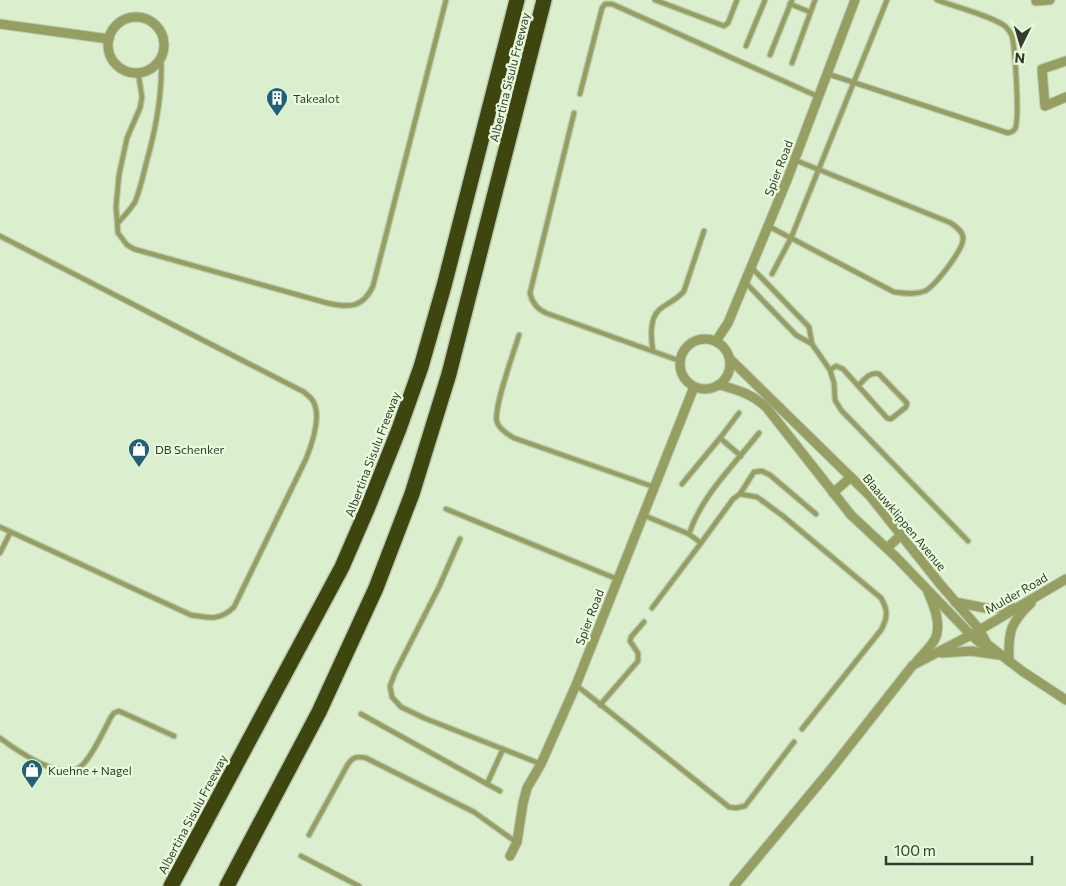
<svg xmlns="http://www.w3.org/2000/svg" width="1066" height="886" font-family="Commissioner,sans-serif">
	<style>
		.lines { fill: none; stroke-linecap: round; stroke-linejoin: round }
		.service-casing { stroke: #bacbaf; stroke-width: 7 }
		.minor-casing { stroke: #bacbaf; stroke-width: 11 }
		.motorway-casing { stroke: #bacbaf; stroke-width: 18 }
		.service { stroke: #969e62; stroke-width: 4.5 }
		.minor { stroke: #969e62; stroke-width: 9 }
		.motorway { stroke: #3f450f; stroke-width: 15 }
		.labels { text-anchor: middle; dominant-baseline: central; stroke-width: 4.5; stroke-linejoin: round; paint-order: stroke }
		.street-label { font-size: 12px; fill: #343b2f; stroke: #e8fcdc }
		.poi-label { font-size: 12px; fill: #343b2f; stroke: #e8fcdc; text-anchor: start }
	</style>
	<rect width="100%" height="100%" fill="#dbefcf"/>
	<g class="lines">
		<!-- service casing -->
		<g class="service-casing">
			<g id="service">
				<path d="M 655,0 L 724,26 L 728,23 L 737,0"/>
				<path d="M 790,4 L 810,12"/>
				<path d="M 746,46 L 765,0"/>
				<path d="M 770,55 L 792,0"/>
				<path d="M 792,63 L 815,0"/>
				<path d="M 138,72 L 142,97 L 140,108 L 127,138 L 119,175 L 116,207 L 118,233 L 127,245 L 134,249 L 327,303 C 349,308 363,308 373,286 L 446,0"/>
				<path d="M 828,74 L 1008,133 C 1011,132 1013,132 1015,129 C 1020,120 1015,49 1012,36 C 1011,34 1008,29 1006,27 C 995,17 953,6 937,0"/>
				<path d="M 580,94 L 602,8 L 605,4 L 612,4 L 819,97"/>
				<path d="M 574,113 L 530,293 C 532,303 537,309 546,313 L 680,361"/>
				<path d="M 118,223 C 124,216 130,210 135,202 C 140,190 143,177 146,164 C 156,129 163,93 161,57"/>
				<path d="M 768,226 L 894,292 C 904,293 915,295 925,291 C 935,286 964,249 963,238 C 963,231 956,227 951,223 L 795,160"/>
				<path d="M 0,236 L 304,392 C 307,395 311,397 313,401 C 322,416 312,444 306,459 L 234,607 C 220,621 209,618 191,615 L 0,527"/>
				<path d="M 752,268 L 809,327 L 812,344 L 830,370 L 834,383 L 835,400 L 841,410 L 968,541"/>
				<path d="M 772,274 L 791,238 L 887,0"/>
				<path d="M 745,282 L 796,335 L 812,344"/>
				<path d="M 519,335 C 514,352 493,408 497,422 C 499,429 507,434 514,438 L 654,487"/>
				<path d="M 653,351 C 651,339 649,319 659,310 C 667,303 677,300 684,291 L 704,231"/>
				<path d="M 830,370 L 836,366 L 843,369 L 887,418 L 891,419 L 906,407 L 907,403 L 879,374 C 870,371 864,380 858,386"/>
				<path d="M 739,413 L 720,438 L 741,456"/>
				<path d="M 682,484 L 720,438"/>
				<path d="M 740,494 L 754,472 L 762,471 L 770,475 L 816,514"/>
				<path d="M 446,509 L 617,579"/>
				<path d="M 643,515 L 689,534 L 701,543 L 733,499 L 740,494 L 757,497 L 783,516 L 881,598 C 888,610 888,617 881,630 L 802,729"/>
				<path d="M 689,534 C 702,495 734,465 759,433"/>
				<path d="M 460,539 L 439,587 L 395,673 L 390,686 L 392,697 L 401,707 L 424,718 L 541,764"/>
				<path d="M 0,553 L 10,533"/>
				<path d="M 652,608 L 701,543"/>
				<path d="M 576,685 L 729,807 L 736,808 L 745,806 L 794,742"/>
				<path d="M 600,705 L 638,661 L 638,653 L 630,641 L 631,637 L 644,622"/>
				<path d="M 361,714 L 487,784 L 503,749"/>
				<path d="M 0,738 C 16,750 62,782 80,767 C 91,759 104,730 111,717 L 114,713 L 119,711 L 174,736"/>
				<path d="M 487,784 L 500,791"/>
				<path d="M 309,835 L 348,764 C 353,757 357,756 366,758 L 474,812 L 516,842"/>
				<path d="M 301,856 L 359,886"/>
			</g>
		</g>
		<!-- minor casing -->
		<g class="minor-casing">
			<g id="minor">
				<path d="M 1036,1 L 1050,0"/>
				<circle cx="136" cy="45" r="28"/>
				<path d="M 0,24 L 109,39"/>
				<path d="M 1066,61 L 1042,69 L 1045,106 L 1066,97"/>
				<circle cx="705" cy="364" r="25"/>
				<path d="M 716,341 L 728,323 L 787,180 L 855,0"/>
				<path d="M 731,360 L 870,496 L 940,584 L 979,629 L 987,644"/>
				<path d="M 720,385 C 738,390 752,394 766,407 L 851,515 L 896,557 L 971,635 L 980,643 L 987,644 L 1022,671 L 1066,700"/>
				<path d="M 833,493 L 851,477"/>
				<path d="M 887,548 L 901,535"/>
				<path d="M 955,602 L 985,608 L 1014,608"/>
				<path d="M 942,653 L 971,651 L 999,655"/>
				<path d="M 917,661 C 923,654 931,647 935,639 C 942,625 934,606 928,592"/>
				<path d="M 1009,661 C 1008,632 1010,623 1031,603"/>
				<path d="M 510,856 L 517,842 L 523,803 L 527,788 L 541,764 L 576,685 L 694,387"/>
				<path d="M 734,886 L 832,768 L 913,665 L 971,635 L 1066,579"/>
			</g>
		</g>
		<!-- motorway casing -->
		<g class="motorway-casing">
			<g id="motorway">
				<path d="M 171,886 L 342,567 L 368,507 L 399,429 L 421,367 L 444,286 L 517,0"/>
				<path d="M 227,886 L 319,712 L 376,588 L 412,494 L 449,374 L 544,0"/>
			</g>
		</g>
		<!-- service -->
		<use href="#service" class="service"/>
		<!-- minor -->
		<use href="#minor" class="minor"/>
		<!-- motorway -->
		<use href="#motorway" class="motorway"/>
	</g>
	<!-- icons -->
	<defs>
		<g id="building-pin" transform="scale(1.125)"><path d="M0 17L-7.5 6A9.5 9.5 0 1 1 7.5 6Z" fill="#216076" stroke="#e8fcdc"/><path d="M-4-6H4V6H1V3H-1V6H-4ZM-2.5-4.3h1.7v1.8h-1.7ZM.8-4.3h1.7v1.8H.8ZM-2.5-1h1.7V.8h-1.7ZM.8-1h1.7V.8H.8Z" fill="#fff"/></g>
		<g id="shop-pin" transform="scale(1.125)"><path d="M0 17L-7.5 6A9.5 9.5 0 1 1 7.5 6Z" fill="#216076" stroke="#e8fcdc"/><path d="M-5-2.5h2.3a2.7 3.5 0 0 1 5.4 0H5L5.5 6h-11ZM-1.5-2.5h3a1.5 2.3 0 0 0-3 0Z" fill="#fff"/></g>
	</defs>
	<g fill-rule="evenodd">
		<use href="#building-pin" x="277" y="98"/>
		<use href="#shop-pin" x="139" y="449"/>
		<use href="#shop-pin" x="32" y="770"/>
	</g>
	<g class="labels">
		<!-- street labels -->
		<g class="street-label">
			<text transform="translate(509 77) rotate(-76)">Albertina Sisulu Freeway</text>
			<text transform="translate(778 168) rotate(-69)">Spier Road</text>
			<text transform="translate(372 454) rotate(-69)">Albertina Sisulu Freeway</text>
			<text transform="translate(905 522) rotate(50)">Blaauwklippen Avenue</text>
			<text transform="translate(1016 593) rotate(-30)">Mulder Road</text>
			<text transform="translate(589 617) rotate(-69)">Spier Road</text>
			<text transform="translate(192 814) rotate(-62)">Albertina Sisulu Freeway</text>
		</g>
		<!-- poi labels -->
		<g class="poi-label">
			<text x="293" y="98">Takealot</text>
			<text x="155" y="449">DB Schenker</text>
			<text x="48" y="770">Kuehne + Nagel</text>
		</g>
	</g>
	<!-- north arrow -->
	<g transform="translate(1021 45) rotate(185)" stroke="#e8fcdc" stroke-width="4" paint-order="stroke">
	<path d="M0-4L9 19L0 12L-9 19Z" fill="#343b2f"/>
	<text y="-8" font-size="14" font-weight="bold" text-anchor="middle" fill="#343b2f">N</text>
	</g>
	<!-- scale -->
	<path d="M886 856v8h146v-8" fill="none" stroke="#343b2f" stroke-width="2.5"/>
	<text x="894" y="856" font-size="15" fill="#343b2f" stroke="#e8fcdc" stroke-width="4" paint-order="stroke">100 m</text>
</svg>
